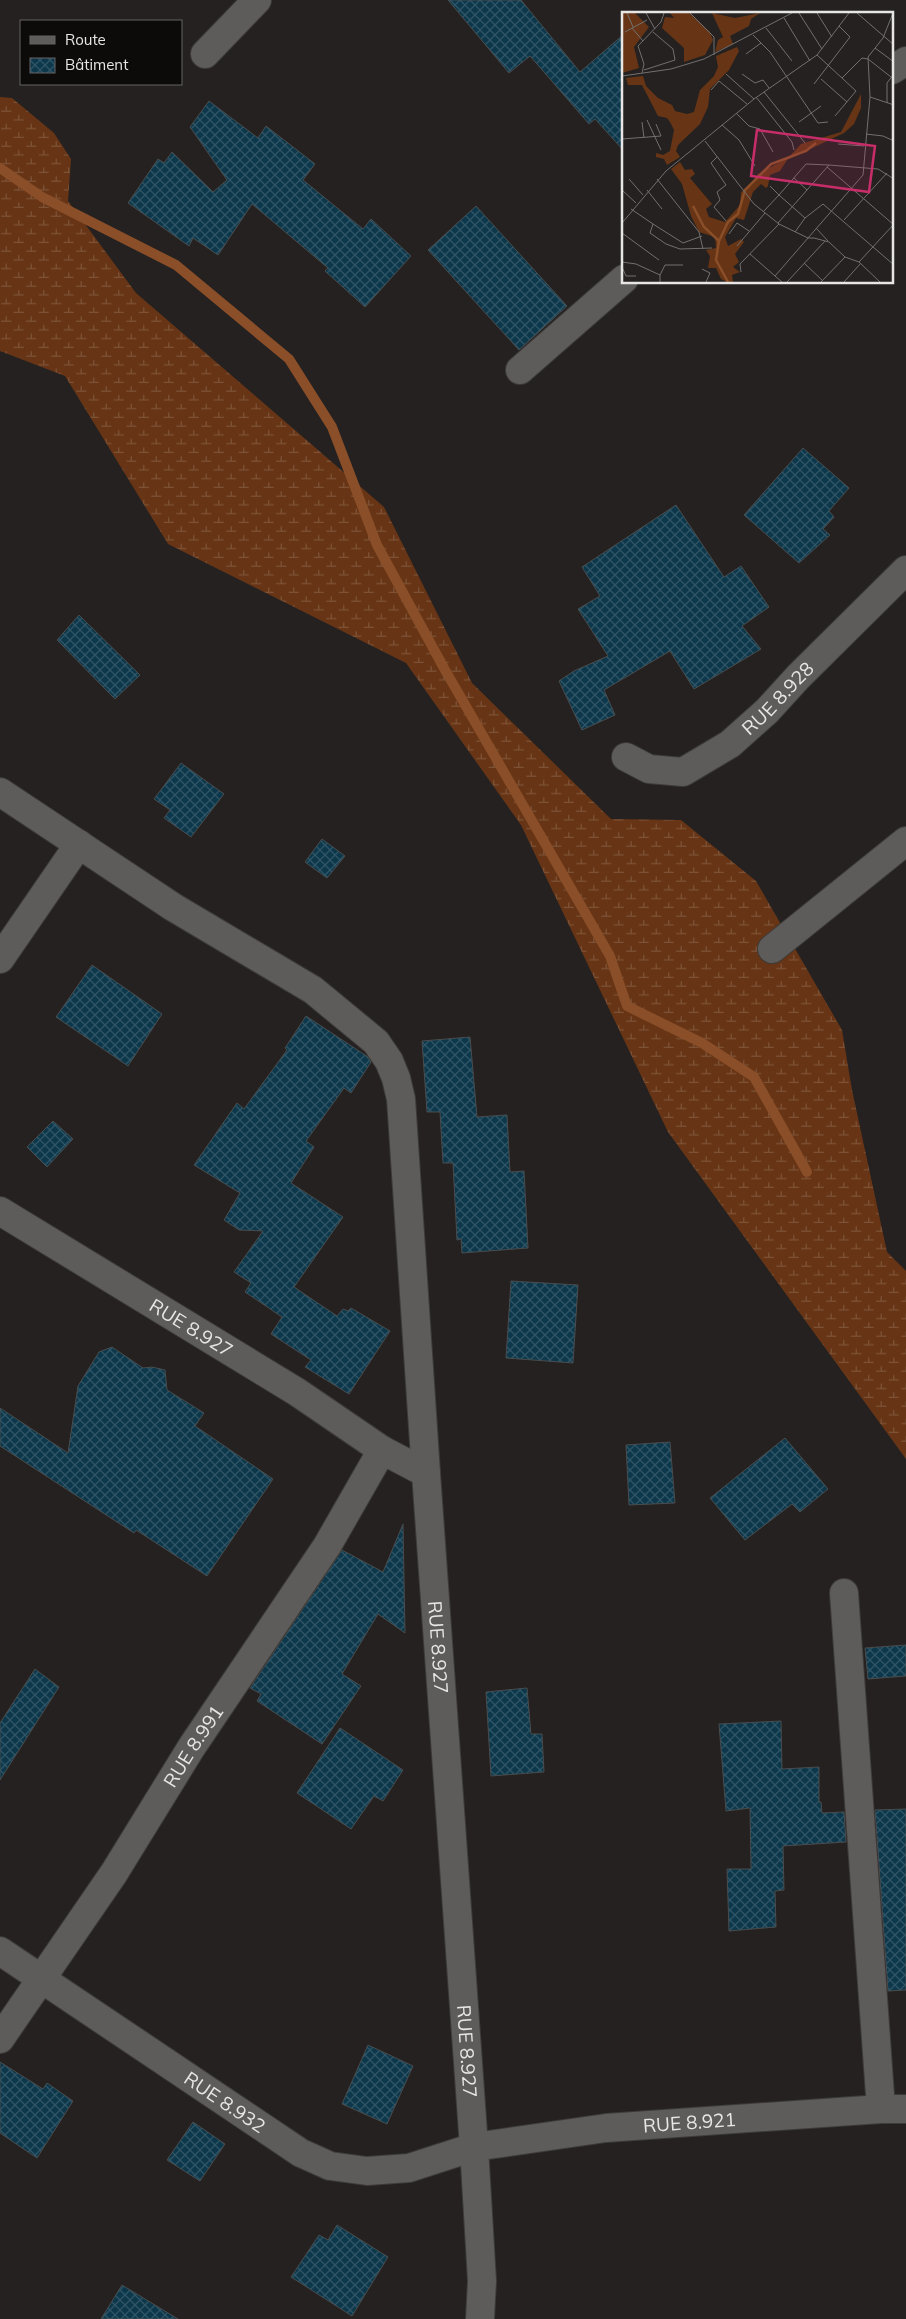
<svg xmlns="http://www.w3.org/2000/svg" width="906" height="2319" font-family="Mulish,sans-serif">
	<style>
		.wetland { fill: url(#wetland-marsh) }
		.lines { fill: none; stroke-linecap: round; stroke-linejoin: round }
		.stream { stroke: #8a4e28; stroke-width: 10 }
		.building { fill: url(#building-cross-hatch); stroke: #494c4d }
		.street-casing { stroke: #3d3b3a; stroke-width: 30 }
		.street { stroke: #5e5c5a; stroke-width: 28 }
		.labels { text-anchor: middle; dominant-baseline: central; stroke-width: 5; stroke-linejoin: round; paint-order: stroke }
		.street-label { font-size: 19px; fill: #e8e6e5; stroke: #0c0b0a }
		.inset-river { fill: none; stroke: #8a4e28; stroke-width: 2.5 }
		.inset-road { fill: none; stroke: #72706f; stroke-width: 1 }
		.view { fill: #c62d69; fill-opacity: 0.15; stroke: #c62d69; stroke-width: 2.5 }
		.inset-edge { fill: none; stroke: #e8e6e5; stroke-width: 2.5 }
	</style>
	<defs>
		<pattern id="wetland-marsh" width="20" height="14" patternUnits="userSpaceOnUse" patternTransform="scale(1.25)"><rect width="20" height="14" fill="#673515"/><path d="M1 5h8M5 5V1M11 12h8M15 12V8" fill="none" stroke="#7d5237"/></pattern>
		<pattern id="building-cross-hatch" width="8" height="8" patternUnits="userSpaceOnUse" patternTransform="scale(1.25)"><rect width="8" height="8" fill="#0d384c"/><path d="M0 0l8 8M0 8l8-8" fill="none" stroke="#305566"/></pattern>
	</defs>
	<rect width="100%" height="100%" fill="#242120"/>
	<!-- wetland -->
	<path class="wetland" d="M 0,97 L 12,98 L 54,133 L 71,159 L 68,201 L 136,293 L 384,507 L 472,683 L 611,819 L 681,820 L 756,881 L 842,1030 L 852,1090 L 887,1252 L 906,1271 L 906,1459 L 668,1132 L 521,825 L 406,663 L 168,544 L 65,376 L 0,351 Z"/>
	<g class="lines">
		<!-- stream -->
		<path class="stream" d="M 0,168 L 42,197 L 176,265 L 289,359 L 332,427 L 377,545 L 445,670 L 610,956 L 627,1006 L 702,1043 L 754,1077 L 807,1172"/>
	</g>
	<!-- building -->
	<g class="building">
		<path d="M 448,0 L 521,0 L 580,72 L 624,34 L 624,151 L 595,119 L 589,124 L 530,56 L 509,73 Z"/>
		<path d="M 209,101 L 258,138 L 266,126 L 315,164 L 303,180 L 363,229 L 371,219 L 411,256 L 365,307 L 325,271 L 328,268 L 252,204 L 218,255 L 193,238 L 189,246 L 128,203 L 158,159 L 164,163 L 172,152 L 213,192 L 227,180 L 190,127 Z"/>
		<path d="M 476,206 L 567,306 L 519,350 L 428,250 Z"/>
		<path d="M 803,448 L 849,488 L 829,511 L 834,517 L 823,529 L 830,535 L 799,563 L 744,515 Z"/>
		<path d="M 676,505 L 724,577 L 741,566 L 769,607 L 742,626 L 761,649 L 694,689 L 670,651 L 604,690 L 615,715 L 582,730 L 559,681 L 574,671 L 608,656 L 578,609 L 600,596 L 582,567 Z"/>
		<path d="M 79,615 L 140,675 L 115,699 L 57,640 Z"/>
		<path d="M 181,763 L 224,794 L 191,837 L 164,818 L 170,810 L 154,799 Z"/>
		<path d="M 322,839 L 345,856 L 327,878 L 305,862 Z"/>
		<path d="M 92,965 L 162,1014 L 128,1066 L 56,1017 Z"/>
		<path d="M 306,1016 L 368,1057 L 371,1062 L 351,1093 L 344,1088 L 306,1141 L 314,1147 L 291,1183 L 343,1217 L 294,1287 L 337,1316 L 343,1309 L 348,1311 L 351,1308 L 390,1331 L 349,1394 L 305,1367 L 311,1360 L 271,1334 L 282,1317 L 245,1292 L 251,1283 L 234,1272 L 263,1231 L 239,1230 L 224,1220 L 240,1193 L 194,1165 L 237,1103 L 244,1109 L 287,1050 L 285,1048 Z"/>
		<path d="M 470,1037 L 477,1117 L 507,1115 L 510,1172 L 524,1171 L 528,1248 L 462,1253 L 461,1239 L 457,1240 L 453,1163 L 443,1163 L 440,1112 L 427,1112 L 422,1041 Z"/>
		<path d="M 53,1121 L 73,1139 L 47,1167 L 27,1147 Z"/>
		<path d="M 511,1281 L 578,1285 L 573,1363 L 506,1358 Z"/>
		<path d="M 112,1347 L 143,1368 L 152,1367 L 165,1370 L 167,1390 L 204,1413 L 195,1426 L 273,1479 L 207,1576 L 136,1530 L 134,1533 L 0,1446 L 0,1408 L 68,1453 L 78,1386 L 99,1352 Z"/>
		<path d="M 785,1438 L 828,1489 L 800,1512 L 792,1504 L 745,1540 L 710,1498 Z"/>
		<path d="M 670,1442 L 675,1503 L 629,1505 L 626,1445 Z"/>
		<path d="M 403,1524 L 405,1633 L 378,1614 L 342,1674 L 361,1686 L 322,1744 L 257,1701 L 261,1694 L 250,1688 L 342,1550 L 383,1572 Z"/>
		<path d="M 906,1645 L 906,1676 L 868,1679 L 865,1648 Z"/>
		<path d="M 35,1669 L 59,1687 L 0,1780 L 0,1723 Z"/>
		<path d="M 527,1688 L 531,1734 L 542,1734 L 544,1772 L 491,1776 L 486,1692 Z"/>
		<path d="M 781,1721 L 782,1769 L 819,1767 L 819,1802 L 821,1802 L 822,1813 L 844,1812 L 846,1842 L 783,1846 L 784,1890 L 775,1891 L 776,1927 L 729,1931 L 727,1869 L 751,1869 L 750,1808 L 726,1811 L 719,1724 Z"/>
		<path d="M 340,1728 L 403,1770 L 383,1801 L 374,1796 L 351,1829 L 297,1793 Z"/>
		<path d="M 906,1809 L 906,1990 L 888,1991 L 875,1810 Z"/>
		<path d="M 368,2045 L 413,2066 L 387,2124 L 342,2104 Z"/>
		<path d="M 0,2062 L 43,2089 L 47,2083 L 73,2101 L 37,2158 L 0,2133 Z"/>
		<path d="M 193,2122 L 225,2144 L 200,2181 L 167,2160 Z"/>
		<path d="M 337,2225 L 388,2257 L 352,2316 L 291,2277 L 319,2235 L 328,2240 Z"/>
		<path d="M 122,2285 L 178,2319 L 101,2319 Z"/>
	</g>
	<g class="lines">
		<!-- street casing -->
		<g class="street-casing">
			<g id="street">
				<path d="M 205,54 L 257,0"/>
				<path d="M 892,70 L 906,61"/>
				<path d="M 520,370 L 624,279"/>
				<path id="s1" d="M 626,757 L 649,769 L 683,772 L 730,744 L 767,711 L 798,677 L 906,570"/>
				<path d="M 0,792 L 173,907 L 313,990 L 376,1042 L 389,1061 L 396,1078 L 401,1099 L 426,1473"/>
				<path d="M 772,949 L 906,841"/>
				<path d="M 0,959 L 79,844"/>
				<path id="s2" d="M 0,1211 L 297,1392 L 382,1450 L 426,1473 L 474,2147 L 482,2281 L 480,2319"/>
				<path d="M 844,1593 L 881,2109"/>
				<path id="s3" d="M 0,1951 L 301,2153 L 330,2166 L 367,2171 L 409,2168 L 474,2147 L 606,2128 L 881,2109 L 906,2109"/>
				<path id="s4" d="M 0,2039 L 114,1873 L 191,1748 L 327,1546 L 382,1450"/>
			</g>
		</g>
		<!-- street -->
		<use href="#street" class="street"/>
	</g>
	<g class="labels">
		<!-- street labels -->
		<g class="street-label">
			<text stroke="none"><textPath href="#s1" startOffset="181">RUE 8.928</textPath></text>
			<text stroke="none"><textPath href="#s2" startOffset="224">RUE 8.927</textPath></text>
			<text stroke="none"><textPath href="#s2" startOffset="675">RUE 8.927</textPath></text>
			<text stroke="none"><textPath href="#s4" startOffset="351">RUE 8.991</textPath></text>
			<text stroke="none"><textPath href="#s2" startOffset="1080">RUE 8.927</textPath></text>
			<text stroke="none"><textPath href="#s3" startOffset="271">RUE 8.932</textPath></text>
			<text stroke="none"><textPath href="#s3" startOffset="759">RUE 8.921</textPath></text>
		</g>
	</g>
	<!-- overview -->
	<g transform="translate(622 12)">
		<rect width="271" height="271" fill="#242120"/>
		<path d="M 48,1 L 67,1 L 88,20 L 91,28 L 83,43 L 62,50 L 62,36 L 40,16 L 43,5 L 52,6 Z" fill="#673515"/>
		<path d="M 0,1 L 13,1 L 27,15 L 12,35 L 17,56 L 0,61 ZM 90,1 L 113,6 L 138,1 L 129,7 L 127,14 L 108,24 L 111,32 L 93,40 L 96,28 L 101,25 ZM 115,35 L 117,39 L 107,58 L 88,77 L 86,95 L 78,112 L 56,133 L 54,139 L 58,145 L 45,153 L 42,147 L 34,145 L 34,141 L 41,143 L 48,139 L 52,118 L 48,110 L 45,106 L 36,104 L 20,73 L 6,73 L 4,66 L 21,64 L 24,74 L 36,86 L 50,93 L 53,99 L 65,102 L 72,100 L 78,78 L 92,64 L 96,55 L 94,44 ZM 239,82 L 239,96 L 232,112 L 222,121 L 165,148 L 158,159 L 148,163 L 146,174 L 144,176 L 139,172 L 131,180 L 122,208 L 114,206 L 103,225 L 106,234 L 119,227 L 122,230 L 113,242 L 117,250 L 111,255 L 118,260 L 110,263 L 111,270 L 119,270 L 105,270 L 99,267 L 94,256 L 86,256 L 88,244 L 84,238 L 94,236 L 93,225 L 77,220 L 69,204 L 60,172 L 49,157 L 58,150 L 63,158 L 70,157 L 73,162 L 68,166 L 90,192 L 84,197 L 87,205 L 103,210 L 118,193 L 119,180 L 131,172 L 136,162 L 167,145 L 179,132 L 219,120 Z" fill="#673515"/>
		<path class="inset-river" d="M 71,194 L 82,215 L 97,229 L 94,248 L 106,270M 97,229 L 106,210 L 116,202 L 123,178 L 149,152 L 184,139 L 194,131"/>
		<path class="inset-road" d="M 5,1 L 11,15M 24,1 L 33,17M 68,1 L 92,25 L 92,43M 177,1 L 200,37M 195,1 L 210,25M 235,1 L 272,33M 162,6 L 188,49M 10,16 L 21,29M 144,16 L 170,49M 3,20 L 25,8M 131,23 L 148,40 L 196,111 L 206,110M 253,36 L 272,50M 124,42 L 139,31M 195,43 L 220,66 L 240,46 L 246,47 L 269,65M 22,58 L 53,48 L 51,37 L 31,20M 20,61 L 22,52 L 16,34 L 39,10 L 42,1M 104,62 L 132,87M 120,62 L 133,71 L 141,68 L 147,76M 0,64 L 49,57 L 82,47 L 170,1M 199,67 L 225,90M 192,72 L 228,25 L 217,14M 89,78 L 97,69 L 125,92M 142,80 L 183,131M 134,85 L 170,130 L 172,138M 248,85 L 272,93M 265,91 L 265,71 L 272,62M 114,101 L 127,114 L 138,117 L 151,140M 213,104 L 234,79 L 220,66M 25,108 L 39,138M 20,110 L 22,126M 177,110 L 199,94M 100,113 L 117,128 L 133,154M 244,122 L 261,124 L 272,129M 0,127 L 39,124 L 34,112M 83,129 L 132,192 L 157,212 L 186,226 L 241,163 L 248,85 L 246,45 L 261,26 L 271,1M 216,132 L 242,134M 95,145 L 89,151 L 104,173 L 95,180 L 98,188 L 92,195 L 104,209M 205,155 L 272,213M 172,166 L 185,178M 7,167 L 21,183M 35,167 L 77,220 L 81,237M 148,174 L 157,183 L 184,152 L 207,153M 0,178 L 14,191M 25,178 L 40,197M 9,197 L 31,212 L 28,221 L 44,232 L 58,237 L 90,236M 141,200 L 157,183 L 183,206M 222,208 L 265,161M 0,211 L 44,159 L 132,87 L 195,43 L 227,1M 156,211 L 207,153 L 256,157 L 272,167M 31,212 L 61,231 L 80,224M 194,216 L 206,229M 173,220 L 183,206 L 201,192 L 272,253M 0,221 L 37,248M 107,222 L 115,211 L 127,219M 115,234 L 143,201M 128,242 L 153,264M 223,245 L 237,250 L 258,270M 0,250 L 14,252 L 38,263 L 38,270M 237,250 L 272,212M 182,251 L 201,269M 0,255 L 4,264 L 14,264M 80,257 L 88,261 L 84,270M 119,260 L 118,252 L 157,212M 38,263 L 43,253 L 61,253M 160,270 L 153,264 L 186,226 L 192,226 L 207,230 L 223,245 L 199,270M 165,270 L 203,229M 222,270 L 239,251"/>
		<path class="view" d="M 135,118 L 253,134 L 247,180 L 129,164 Z"/>
		<rect width="271" height="271" class="inset-edge"/>
	</g>
	<!-- legend -->
	<rect x="20" y="20" width="162" height="65" fill="#0c0b0a" stroke="#646362"/>
	<rect x="30" y="36" width="25" height="8" fill="#5e5c5a" stroke="#646362"/>
	<text x="65" y="45" font-size="15" fill="#e8e6e5">Route</text>
	<rect x="30" y="58" width="25" height="15" fill="url(#building-cross-hatch)" stroke="#646362"/>
	<text x="65" y="70" font-size="15" fill="#e8e6e5">Bâtiment</text>
</svg>
